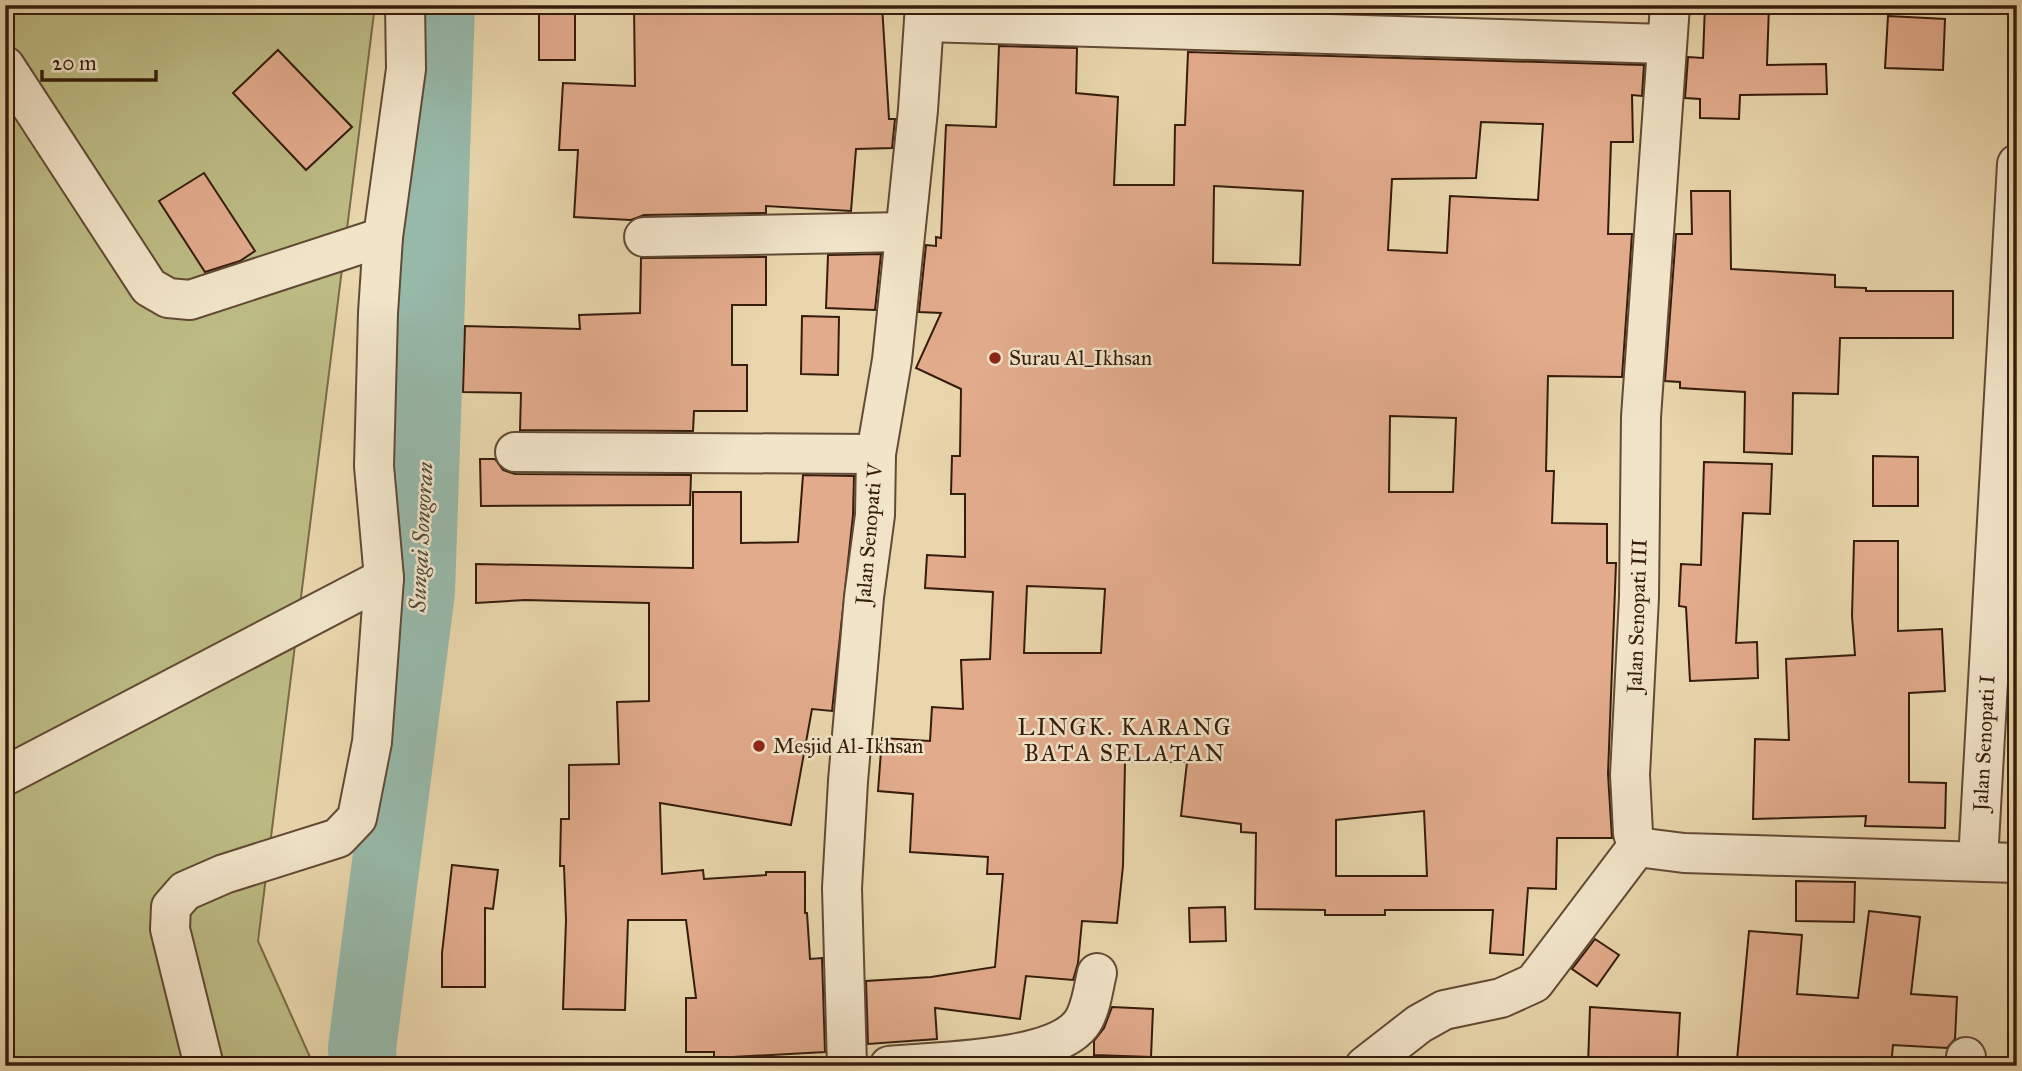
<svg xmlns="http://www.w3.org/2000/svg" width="2022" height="1071" font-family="'IM FELL Great Primer',serif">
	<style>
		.green { fill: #bdbc84; stroke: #796c48; stroke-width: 2 }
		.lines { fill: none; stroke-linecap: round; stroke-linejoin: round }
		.river { stroke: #97b9aa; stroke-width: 68 }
		.building { fill: #e2ab8c; stroke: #351c0c; stroke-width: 2; fill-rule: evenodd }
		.street-casing { stroke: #624a34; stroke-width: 42 }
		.street { stroke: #f1e4c9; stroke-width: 38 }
		.poi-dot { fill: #8f2418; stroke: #f1e4c9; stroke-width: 2.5 }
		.labels { text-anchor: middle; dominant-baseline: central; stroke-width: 5; stroke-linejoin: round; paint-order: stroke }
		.poi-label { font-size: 21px; fill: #351c0c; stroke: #f1e4c9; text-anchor: start }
		.street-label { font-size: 21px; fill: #351c0c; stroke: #f1e4c9 }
		.water-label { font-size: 23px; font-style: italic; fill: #524b3b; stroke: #f1e4c9 }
		.neighbourhood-label { font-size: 23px; letter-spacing: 2px; fill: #351c0c; stroke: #f1e4c9 }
	</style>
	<rect width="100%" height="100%" fill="#e9d6ac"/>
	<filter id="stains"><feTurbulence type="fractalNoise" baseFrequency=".00286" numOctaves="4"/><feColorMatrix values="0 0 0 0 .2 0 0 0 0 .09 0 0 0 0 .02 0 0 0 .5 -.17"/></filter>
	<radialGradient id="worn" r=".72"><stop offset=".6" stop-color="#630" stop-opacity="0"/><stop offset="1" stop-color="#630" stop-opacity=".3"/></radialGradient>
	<!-- green -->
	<path class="green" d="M 5,5 L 375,5 L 258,941 L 314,1066 L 5,1066 Z"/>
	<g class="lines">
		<!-- river -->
		<path class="river" d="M 363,1066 L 362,1048 L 421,592 L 441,5"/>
	</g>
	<!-- building -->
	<g class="building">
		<rect x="539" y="5" width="36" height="55"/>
		<path d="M 634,5 L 882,5 L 889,119 L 895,119 L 892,148 L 856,149 L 851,211 L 766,206 L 766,213 L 644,215 L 631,220 L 574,217 L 578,150 L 559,150 L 563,83 L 635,86 Z"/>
		<path d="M 1705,5 L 1769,5 L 1767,65 L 1826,64 L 1827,94 L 1740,95 L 1739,119 L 1700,118 L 1700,99 L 1685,98 L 1688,57 L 1703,58 Z"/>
		<path d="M 1888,16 L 1945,19 L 1943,70 L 1885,68 Z"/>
		<path d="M 999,46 L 1077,48 L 1076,93 L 1118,97 L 1114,185 L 1174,185 L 1175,125 L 1185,125 L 1188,52 L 1644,65 L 1642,96 L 1632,95 L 1633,142 L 1611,142 L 1608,234 L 1632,234 L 1622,377 L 1548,376 L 1546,471 L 1554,471 L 1552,523 L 1607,524 L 1607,563 L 1616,563 L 1608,774 L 1612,838 L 1557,838 L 1556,889 L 1528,888 L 1523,955 L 1490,953 L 1493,910 L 1385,910 L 1385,915 L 1325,915 L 1325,910 L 1255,909 L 1256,833 L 1241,832 L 1241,824 L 1181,816 L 1187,762 L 1125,762 L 1123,866 L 1117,923 L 1082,921 L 1078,963 L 1073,980 L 1026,976 L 1020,1019 L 935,1008 L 937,1039 L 868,1044 L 866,981 L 931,977 L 995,967 L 1003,874 L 987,874 L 988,857 L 910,852 L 913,794 L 878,791 L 882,738 L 930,741 L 932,707 L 963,709 L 961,660 L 990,659 L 993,592 L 925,588 L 927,555 L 965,557 L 965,494 L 951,494 L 952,456 L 960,456 L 961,389 L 916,368 L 941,313 L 919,312 L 926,245 L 936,246 L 936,237 L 941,238 L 946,125 L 996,127 ZM 1481,122 L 1543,124 L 1538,200 L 1450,196 L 1447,253 L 1388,250 L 1392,179 L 1476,178 ZM 1214,186 L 1303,191 L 1300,265 L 1213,263 ZM 1390,416 L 1456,418 L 1453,492 L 1389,492 ZM 1027,586 L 1105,589 L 1101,653 L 1024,653 ZM 1424,811 L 1427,876 L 1336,876 L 1336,820 Z"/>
		<path d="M 278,50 L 352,127 L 306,170 L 233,93 Z"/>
		<path d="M 204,173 L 255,251 L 240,261 L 205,272 L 159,201 Z"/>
		<path d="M 1691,191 L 1730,191 L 1731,269 L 1835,275 L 1835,287 L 1866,288 L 1866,291 L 1953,291 L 1953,338 L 1840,338 L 1838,394 L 1793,393 L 1792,454 L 1744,452 L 1745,392 L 1680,388 L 1680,382 L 1665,381 L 1676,234 L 1692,234 Z"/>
		<path d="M 881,254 L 875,310 L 826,308 L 828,255 Z"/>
		<path d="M 766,257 L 766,305 L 732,305 L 732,365 L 747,365 L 747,411 L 694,411 L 693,431 L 520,430 L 521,393 L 463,392 L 465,326 L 580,329 L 579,315 L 640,313 L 641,258 Z"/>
		<path d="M 802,316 L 839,317 L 838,375 L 801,374 Z"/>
		<path d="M 1873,456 L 1918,457 L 1918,506 L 1873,506 Z"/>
		<path d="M 480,459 L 495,459 L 503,470 L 515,474 L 691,475 L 690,505 L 481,506 Z"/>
		<path d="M 1704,462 L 1772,464 L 1770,514 L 1743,513 L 1736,643 L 1757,642 L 1758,678 L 1690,681 L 1686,607 L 1679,606 L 1681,564 L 1701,565 Z"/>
		<path d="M 803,475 L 854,476 L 853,515 L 832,711 L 812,709 L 791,825 L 660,803 L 662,874 L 703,870 L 704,879 L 766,875 L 766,872 L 805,872 L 805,913 L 807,913 L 810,959 L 822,958 L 825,1052 L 714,1058 L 714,1052 L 686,1052 L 686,998 L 696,998 L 686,920 L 628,920 L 625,1010 L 563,1009 L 566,920 L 564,866 L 560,866 L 561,819 L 569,819 L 569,765 L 619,764 L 617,702 L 649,701 L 649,603 L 525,600 L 476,603 L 476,564 L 693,568 L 693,492 L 741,492 L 741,543 L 798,542 Z"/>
		<path d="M 1854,541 L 1898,541 L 1898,631 L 1942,629 L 1945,691 L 1909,693 L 1909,782 L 1946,783 L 1945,828 L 1865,826 L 1866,816 L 1753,819 L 1755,739 L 1789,740 L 1786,659 L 1855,655 L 1852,616 Z"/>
		<path d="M 452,865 L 498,870 L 493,909 L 485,908 L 485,987 L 442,987 L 442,953 Z"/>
		<path d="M 1796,881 L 1855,882 L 1854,922 L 1796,921 Z"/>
		<path d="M 1225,907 L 1226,941 L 1190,942 L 1189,908 Z"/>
		<path d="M 1869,911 L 1920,917 L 1911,994 L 1957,997 L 1955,1039 L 1947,1048 L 1893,1045 L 1891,1066 L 1737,1060 L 1749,931 L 1802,935 L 1797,994 L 1858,998 Z"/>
		<path d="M 1595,939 L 1619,955 L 1597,986 L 1572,969 Z"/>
		<path d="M 1112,1007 L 1153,1009 L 1151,1057 L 1094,1055 L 1094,1041 L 1104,1028 Z"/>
		<path d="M 1590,1007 L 1680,1013 L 1677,1066 L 1588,1066 Z"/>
	</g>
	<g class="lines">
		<!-- street casing -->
		<g class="street-casing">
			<g id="street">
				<path d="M 1670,5 L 1641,417 L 1639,597 L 1630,775 L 1633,833 L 1637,847 L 1684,853 L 2017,863"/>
				<path d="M 924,22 L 1665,44"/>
				<path d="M 5,66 L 149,287 L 168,298 L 190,300 L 383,237"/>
				<path d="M 644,237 L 905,232"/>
				<path d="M 515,452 L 876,454"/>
				<path d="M 7,775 L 384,578"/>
				<path d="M 1978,861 L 2017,164"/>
				<path d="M 204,1066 L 170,929 L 171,907 L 185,891 L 224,874 L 338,838 L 357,818 L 372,742 L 384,578 L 374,466 L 378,313 L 383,237 L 406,69 L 405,5"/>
				<path d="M 847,1066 L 842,888 L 848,781 L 864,597 L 875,515 L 876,454 L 892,360 L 918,110 L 925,5"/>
				<path d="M 889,1066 C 934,1061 1052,1062 1081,1024 C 1091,1011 1093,989 1097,973"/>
				<path d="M 1365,1066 L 1419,1024 L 1444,1010 L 1501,998 L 1534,983 L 1637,847"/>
				<path d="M 1965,1066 L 1966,1057"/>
			</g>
		</g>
		<!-- street -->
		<use href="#street" class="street"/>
	</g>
	<!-- markers -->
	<g class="poi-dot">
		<circle cx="995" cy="358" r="7"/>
		<circle cx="759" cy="746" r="7"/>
	</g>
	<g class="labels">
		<!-- poi labels -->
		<g class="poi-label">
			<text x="1009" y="358">Surau Al_Ikhsan</text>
			<text x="773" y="746">Mesjid Al-Ikhsan</text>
		</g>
		<!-- street labels -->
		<g class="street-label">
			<text transform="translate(869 534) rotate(-85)">Jalan Senopati V</text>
			<text transform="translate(1637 616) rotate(-88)">Jalan Senopati III</text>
			<text transform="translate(1984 743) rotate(-87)">Jalan Senopati I</text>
		</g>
		<!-- water labels -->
		<g class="water-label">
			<text transform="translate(421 537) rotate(-87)">Sungai Songoran</text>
		</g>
		<!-- neighbourhood labels -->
		<g class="neighbourhood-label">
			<text x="1125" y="727">LINGK. KARANG<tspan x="1125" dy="26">BATA SELATAN</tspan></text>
		</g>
	</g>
	<!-- margin -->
	<rect width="2022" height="1071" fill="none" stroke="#e9d6ac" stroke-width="28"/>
	<rect x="7" y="7" width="2008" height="1057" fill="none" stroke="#351c0c" stroke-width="3.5"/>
	<rect x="14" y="14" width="1994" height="1043" fill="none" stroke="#351c0c" stroke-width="2"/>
	<!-- scale -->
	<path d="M42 70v10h114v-10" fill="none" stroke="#351c0c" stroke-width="3.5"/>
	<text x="52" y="70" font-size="21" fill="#351c0c" stroke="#f1e4c9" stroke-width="5" paint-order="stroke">20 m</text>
	<rect width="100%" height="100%" filter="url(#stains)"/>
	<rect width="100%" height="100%" fill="url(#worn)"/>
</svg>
